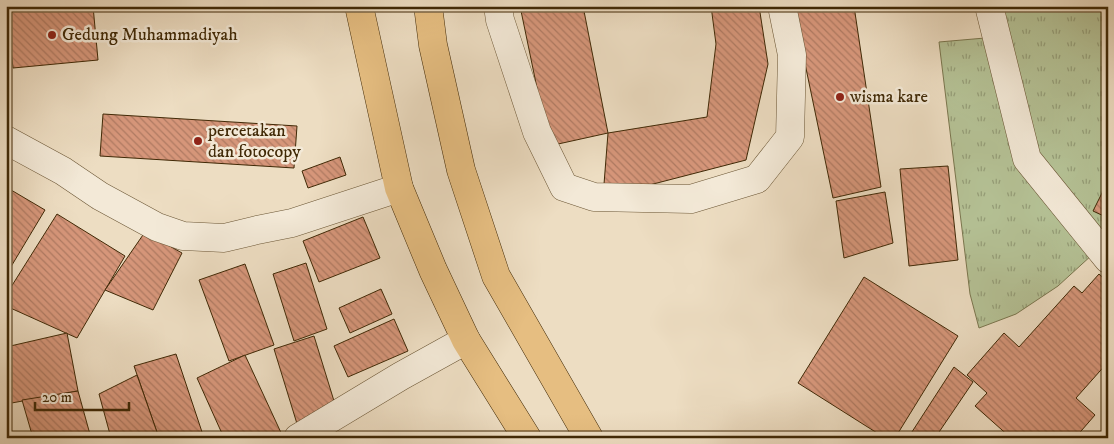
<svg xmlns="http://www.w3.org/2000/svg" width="1114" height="444" font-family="'IM FELL DW Pica',serif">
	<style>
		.grass { fill: url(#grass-tufts); stroke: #7a764e }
		.building { fill: url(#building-back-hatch); stroke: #402906 }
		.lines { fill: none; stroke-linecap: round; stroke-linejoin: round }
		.minor-casing { stroke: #6b5635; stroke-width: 29 }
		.highway-casing { stroke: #402906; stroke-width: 29 }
		.minor { stroke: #f3e9d7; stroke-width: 28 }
		.highway { stroke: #e6be81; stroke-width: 28 }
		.poi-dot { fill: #8f2418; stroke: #f3e9d7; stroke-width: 2 }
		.labels { text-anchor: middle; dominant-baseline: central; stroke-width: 5; stroke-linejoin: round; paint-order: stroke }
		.poi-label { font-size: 18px; fill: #402906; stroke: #f3e9d7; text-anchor: start }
	</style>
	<defs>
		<pattern id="grass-tufts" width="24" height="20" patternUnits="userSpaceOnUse" patternTransform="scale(1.25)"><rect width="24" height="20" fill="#b5c296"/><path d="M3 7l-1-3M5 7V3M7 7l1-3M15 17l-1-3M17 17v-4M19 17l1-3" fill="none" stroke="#959e78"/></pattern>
		<pattern id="building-back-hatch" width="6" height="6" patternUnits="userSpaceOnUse" patternTransform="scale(1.25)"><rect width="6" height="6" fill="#d6967a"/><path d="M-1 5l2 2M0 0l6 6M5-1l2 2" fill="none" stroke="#af7a62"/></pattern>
	</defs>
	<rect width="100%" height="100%" fill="#edddc2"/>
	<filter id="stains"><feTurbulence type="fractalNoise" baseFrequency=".004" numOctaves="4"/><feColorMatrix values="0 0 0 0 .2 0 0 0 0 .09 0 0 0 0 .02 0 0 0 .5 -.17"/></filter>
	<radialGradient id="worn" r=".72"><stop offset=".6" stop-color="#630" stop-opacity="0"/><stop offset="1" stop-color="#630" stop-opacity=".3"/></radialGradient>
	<!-- grass -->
	<path class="grass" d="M 981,6 L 1108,6 L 1108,229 L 1093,254 L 1058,286 L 1016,314 L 979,328 L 970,294 L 939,42 L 985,38 Z"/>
	<!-- building -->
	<g class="building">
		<path d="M 6,6 L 93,6 L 98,60 L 13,68 Z"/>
		<path d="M 520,6 L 583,6 L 608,133 L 549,146 Z"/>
		<path d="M 711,6 L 759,6 L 768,64 L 746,160 L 603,197 L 608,133 L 707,117 L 716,44 Z"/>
		<path d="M 793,6 L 854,6 L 881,187 L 833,198 Z"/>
		<path d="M 103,114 L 297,126 L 294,168 L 100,156 Z"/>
		<path d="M 340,157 L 346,175 L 308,188 L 302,171 Z"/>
		<path d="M 948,166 L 958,260 L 909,266 L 900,169 Z"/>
		<path d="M 1108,181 L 1108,218 L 1093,211 Z"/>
		<path d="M 6,187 L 45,210 L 9,270 L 6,267 Z"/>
		<path d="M 885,192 L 893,243 L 844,258 L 836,201 Z"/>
		<path d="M 57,214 L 125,256 L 77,338 L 6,306 L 6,295 Z"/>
		<path d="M 363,217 L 380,258 L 319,282 L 303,241 Z"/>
		<path d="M 145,232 L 182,253 L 153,310 L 105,290 Z"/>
		<path d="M 306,263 L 327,329 L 294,341 L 273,274 Z"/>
		<path d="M 245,264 L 274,345 L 229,361 L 199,280 Z"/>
		<path d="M 1099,274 L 1108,282 L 1108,362 L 1076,398 L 1095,415 L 1075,438 L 1011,438 L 975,406 L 987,393 L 967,375 L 1004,333 L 1019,347 L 1074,286 L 1082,293 Z"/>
		<path d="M 864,277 L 958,336 L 895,438 L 885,438 L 798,383 Z"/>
		<path d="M 381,289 L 392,314 L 350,333 L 339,308 Z"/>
		<path d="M 394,319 L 408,351 L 348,377 L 334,346 Z"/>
		<path d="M 67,333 L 78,391 L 6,404 L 6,347 Z"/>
		<path d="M 314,336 L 338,414 L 298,427 L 274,349 Z"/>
		<path d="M 176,354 L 204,438 L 159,438 L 134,366 Z"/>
		<path d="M 245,355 L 283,437 L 281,438 L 224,438 L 197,378 Z"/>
		<path d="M 954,367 L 973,382 L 935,438 L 908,438 Z"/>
		<path d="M 137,375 L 159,438 L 111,438 L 99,394 Z"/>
		<path d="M 78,391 L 91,438 L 33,438 L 22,400 Z"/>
	</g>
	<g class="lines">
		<!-- minor casing -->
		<g class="minor-casing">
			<g id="minor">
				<path d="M 498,6 L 500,20 L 537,132 L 564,187 L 594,197 L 691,199 L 757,179 L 790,137 L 792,55 L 782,6"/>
				<path d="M 989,6 L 1027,159 L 1108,259"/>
				<path d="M 6,140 L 63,171 L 100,196 L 157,227 L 183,236 L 224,238 L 257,230 L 292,223 L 399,188"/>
				<path d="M 298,438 L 401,376 L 466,340"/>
			</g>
		</g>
		<!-- highway casing -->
		<g class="highway-casing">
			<g id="highway">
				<path d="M 359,6 L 399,188 L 433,270 L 466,340 L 527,438"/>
				<path d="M 428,6 L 433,45 L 461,170 L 496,276 L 589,438"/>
			</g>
		</g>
		<!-- minor -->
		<use href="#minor" class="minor"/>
		<!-- highway -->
		<use href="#highway" class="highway"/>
	</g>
	<!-- markers -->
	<g class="poi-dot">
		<circle cx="52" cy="35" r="5"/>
		<circle cx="840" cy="97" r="5"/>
		<circle cx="198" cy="141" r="5"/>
	</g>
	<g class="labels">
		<!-- poi labels -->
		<g class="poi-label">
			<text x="62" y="35">Gedung Muhammadiyah</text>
			<text x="850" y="97">wisma kare</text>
			<text x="208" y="131">percetakan<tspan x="208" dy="21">dan fotocopy</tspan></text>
		</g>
	</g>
	<!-- margin -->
	<rect width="1114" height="444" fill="none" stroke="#edddc2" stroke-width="25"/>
	<rect x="8" y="8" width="1099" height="429" fill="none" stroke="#402906" stroke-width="2.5"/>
	<rect x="12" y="12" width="1089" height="419" fill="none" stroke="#402906"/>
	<!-- scale -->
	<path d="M35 402v8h94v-8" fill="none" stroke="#402906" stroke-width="2.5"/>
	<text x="42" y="402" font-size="15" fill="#402906" stroke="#f3e9d7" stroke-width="4" paint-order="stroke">20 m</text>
	<rect width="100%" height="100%" filter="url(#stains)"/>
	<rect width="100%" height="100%" fill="url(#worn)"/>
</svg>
